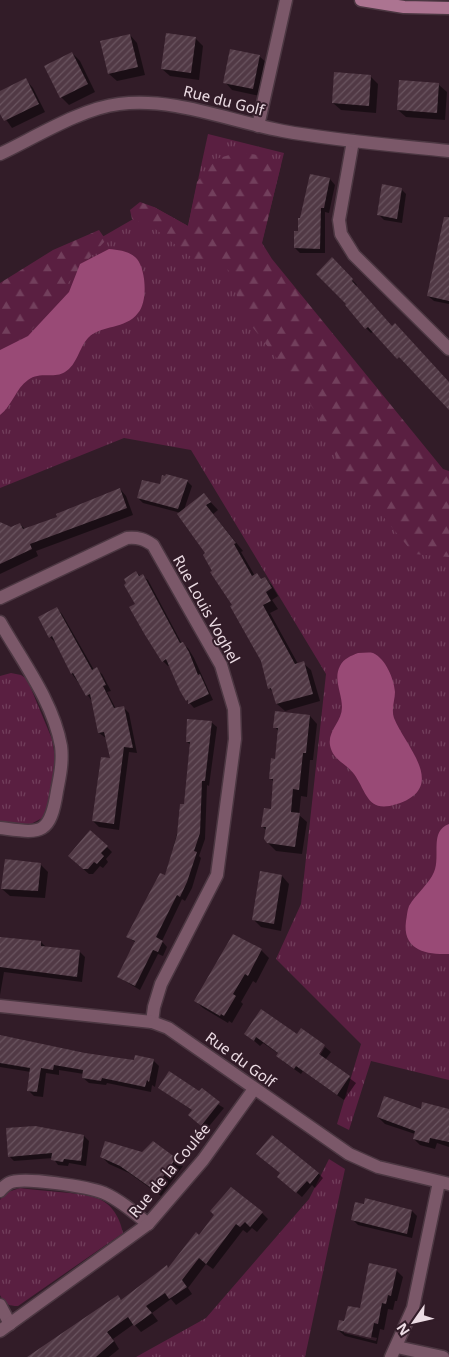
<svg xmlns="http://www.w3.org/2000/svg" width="449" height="1357" font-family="'Noto Sans',sans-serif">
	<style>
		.grass { fill: url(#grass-tufts) }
		.forest { fill: url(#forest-firs) }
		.water { fill: #994a76 }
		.shadow { fill: #0007; fill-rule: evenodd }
		.building { fill: url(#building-hatch) }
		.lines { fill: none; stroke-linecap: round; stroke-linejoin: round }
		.street-casing { stroke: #4c3742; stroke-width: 15 }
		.secondary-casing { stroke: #4c3742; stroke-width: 15 }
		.street { stroke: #7b5869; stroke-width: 12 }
		.secondary { stroke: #ac7491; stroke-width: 12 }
		.labels { text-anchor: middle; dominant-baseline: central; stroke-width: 4; stroke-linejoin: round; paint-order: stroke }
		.street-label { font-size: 15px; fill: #ecdce4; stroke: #321c28 }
	</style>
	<defs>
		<pattern id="grass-tufts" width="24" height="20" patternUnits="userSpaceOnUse" patternTransform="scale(1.25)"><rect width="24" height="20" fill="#5a1f41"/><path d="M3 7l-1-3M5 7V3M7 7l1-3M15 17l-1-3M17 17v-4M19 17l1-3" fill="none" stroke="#723f5c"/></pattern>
		<pattern id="forest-firs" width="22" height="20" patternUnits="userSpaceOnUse" patternTransform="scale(1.25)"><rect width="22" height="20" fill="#5a1f41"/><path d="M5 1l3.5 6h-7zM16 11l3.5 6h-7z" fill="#723f5c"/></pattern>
		<pattern id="building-hatch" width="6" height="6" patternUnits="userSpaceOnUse" patternTransform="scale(1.25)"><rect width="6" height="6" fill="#513945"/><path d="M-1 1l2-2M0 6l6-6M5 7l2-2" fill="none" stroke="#6a5560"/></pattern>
	</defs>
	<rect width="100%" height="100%" fill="#321c28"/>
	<!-- grass -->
	<g class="grass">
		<path d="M 208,134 L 284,153 L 254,274 L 449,503 L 449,1080 L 371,1061 L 349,1130 L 337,1124 L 361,1044 L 276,959 L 301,904 L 326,674 L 191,450 L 124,438 L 0,488 L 0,296 L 154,207 L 188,226 Z"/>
		<path d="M 11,673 L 21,675 L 27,679 L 52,739 L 55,757 L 49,808 L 44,817 L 29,825 L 0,822 L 0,676 Z"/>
		<path d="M 329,1159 L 345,1169 L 305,1357 L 136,1357 L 206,1318 L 309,1199 Z"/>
		<path d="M 20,1188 C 38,1191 81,1192 96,1198 C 112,1203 120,1218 123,1233 L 18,1306 C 9,1306 4,1304 0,1295 L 0,1200 L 5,1193 Z"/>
	</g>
	<!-- forest -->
	<g class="forest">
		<path d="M 239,152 L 270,157 L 281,165 L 262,243 L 272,259 L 443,469 L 449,471 L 449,557 L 414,554 L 339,463 L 320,421 L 304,393 L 243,315 L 229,271 L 217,260 L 195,260 L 154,228 L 132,219 L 130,210 L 140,202 L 154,207 L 188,226 L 197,182 L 216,159 Z"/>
		<path d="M 99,230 L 106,240 C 92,255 78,270 65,287 C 44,313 32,338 0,352 L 0,283 L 53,250 Z"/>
	</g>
	<!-- water -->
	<g class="water">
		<path d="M 109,249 C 119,250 130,251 137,259 C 146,270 148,302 138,313 C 125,330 102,324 88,338 C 79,348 77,365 65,372 C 54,379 40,371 28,380 C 16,388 12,406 0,415 L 0,350 L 28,336 L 69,292 L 80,264 Z"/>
		<path d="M 358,653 C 363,653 369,652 373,653 C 386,659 394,679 395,692 C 395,700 391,709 394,718 C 405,746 449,787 397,804 C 367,814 367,792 354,774 C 347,764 335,761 331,749 C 325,732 342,723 342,707 C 342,693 333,679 340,666 C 344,658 351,656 358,653 Z"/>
		<path d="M 449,824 L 449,954 C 426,955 402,950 406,921 C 407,916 407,911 409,906 C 416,894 429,884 434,872 C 441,856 429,831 449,824 Z"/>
	</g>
	<!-- shadow -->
	<g class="shadow">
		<path d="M 130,35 L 137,43 L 145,75 L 117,81 L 109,74 Z"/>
		<path d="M 195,38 L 203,46 L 199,80 L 170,76 L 162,69 Z"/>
		<path d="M 72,53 L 80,61 L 95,92 L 69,105 L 61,97 Z"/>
		<path d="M 259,56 L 267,63 L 260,96 L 232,90 L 225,82 Z"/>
		<path d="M 370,76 L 378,84 L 376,113 L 341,110 L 333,103 Z"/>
		<path d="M 26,80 L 33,88 L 45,112 L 12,128 L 0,111 L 0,93 Z"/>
		<path d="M 439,85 L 447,92 L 445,120 L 406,117 L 398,110 Z"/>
		<path d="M 311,175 L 330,179 L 335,185 L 329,213 L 325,212 L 325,253 L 300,253 L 295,248 Z"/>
		<path d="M 401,189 L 406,194 L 402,223 L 384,220 L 379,215 Z"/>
		<path d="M 449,214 L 449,304 L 434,301 L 428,296 Z"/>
		<path d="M 332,259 L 357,285 L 356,286 L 392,327 L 449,383 L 449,409 L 374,331 L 371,333 L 366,328 L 348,304 Z"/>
		<path d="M 187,481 L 192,486 L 184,510 L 204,495 L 218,510 L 213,514 L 243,551 L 241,552 L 255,576 L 262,580 L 265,578 L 272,586 L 278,596 L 272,600 L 278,609 L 270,613 L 298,664 L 303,663 L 311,670 L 320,701 L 285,711 L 277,704 L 274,693 L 270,689 L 262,661 L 234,605 L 207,554 L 181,513 L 143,503 L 138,498 L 160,486 Z"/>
		<path d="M 120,489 L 126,496 L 133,515 L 36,551 L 38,556 L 0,574 L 0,527 L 11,528 L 20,524 L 25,529 L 59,518 Z"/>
		<path d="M 136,573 L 148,580 L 182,644 L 188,648 L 194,658 L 213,700 L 194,708 L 187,700 L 170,665 L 168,666 L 163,661 L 136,605 Z"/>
		<path d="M 57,609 L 62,614 L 94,670 L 96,669 L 102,674 L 111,691 L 107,692 L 116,709 L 123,707 L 129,713 L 137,753 L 129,752 L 119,830 L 99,827 L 93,821 L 111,760 L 106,738 L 99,733 L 92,701 L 72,674 L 56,643 L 50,637 Z"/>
		<path d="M 310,716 L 317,724 L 313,760 L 310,760 L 307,797 L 301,796 L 299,815 L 307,822 L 302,854 L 276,851 L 268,843 L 267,831 L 262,826 L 272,811 L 274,782 L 270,778 L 276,760 L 279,732 L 275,727 Z"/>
		<path d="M 211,722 L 217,727 L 209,786 L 207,785 L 205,839 L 199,856 L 201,858 L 192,888 L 185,901 L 182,899 L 162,941 L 167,947 L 163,956 L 158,954 L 140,990 L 118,977 L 136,943 L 127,936 L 165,877 L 185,805 L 191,745 L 187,742 Z"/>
		<path d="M 107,847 L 112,852 L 106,859 L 108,862 L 103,868 L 100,866 L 93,874 L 89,874 L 74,861 Z"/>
		<path d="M 40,864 L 48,872 L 45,898 L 10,896 L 2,889 Z"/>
		<path d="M 282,876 L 289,884 L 281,931 L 261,927 L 253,919 Z"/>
		<path d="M 234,936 L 261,950 L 269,958 L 256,983 L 253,981 L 241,1002 L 243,1004 L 232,1023 L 229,1021 L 228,1023 L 203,1008 L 196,1001 Z"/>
		<path d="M 0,938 L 41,942 L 47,948 L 79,951 L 85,957 L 82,982 L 4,972 L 0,995 Z"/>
		<path d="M 261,1010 L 317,1060 L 325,1047 L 331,1052 L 325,1060 L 356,1083 L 344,1100 L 303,1071 L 301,1074 L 284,1062 L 278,1056 L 279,1054 L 263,1043 L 260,1046 L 245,1033 Z"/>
		<path d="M 0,1036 L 59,1051 L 135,1061 L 153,1060 L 159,1066 L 155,1087 L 152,1085 L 151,1092 L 107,1083 L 106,1085 L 89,1083 L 83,1078 L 84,1074 L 59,1070 L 59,1075 L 46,1073 L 43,1097 L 34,1096 L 28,1090 L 31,1072 L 0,1067 Z"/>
		<path d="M 159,1088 L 200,1093 L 224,1108 L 206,1130 L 195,1120 L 193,1111 Z"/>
		<path d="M 422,1110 L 449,1110 L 449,1147 L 437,1143 L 435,1149 L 420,1145 L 414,1139 L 415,1134 L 385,1124 L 378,1117 Z"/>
		<path d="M 84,1136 L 89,1141 L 86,1166 L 69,1163 L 68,1166 L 58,1165 L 53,1158 L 14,1161 L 9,1156 Z"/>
		<path d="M 153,1142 L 183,1166 L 161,1196 L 129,1173 L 109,1164 L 102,1157 L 143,1153 Z"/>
		<path d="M 318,1173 L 323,1178 L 315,1188 L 312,1185 L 302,1197 L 284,1182 Z"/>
		<path d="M 412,1211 L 417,1216 L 412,1238 L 358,1225 L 353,1220 Z"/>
		<path d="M 262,1213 L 268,1219 L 257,1232 L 252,1228 L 247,1233 L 243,1230 L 213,1269 L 206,1264 L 188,1288 L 192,1294 L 176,1305 L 171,1299 L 152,1313 L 158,1321 L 141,1332 L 134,1324 L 113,1339 L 119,1349 L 109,1357 L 30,1357 L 118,1297 L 122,1301 L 169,1269 L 199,1237 Z"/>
		<path d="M 396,1270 L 403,1277 L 397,1301 L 395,1301 L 393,1310 L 388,1309 L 384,1330 L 380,1329 L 377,1344 L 345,1336 L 338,1330 L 361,1310 ZM 344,1331 L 377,1338 L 376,1341 L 344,1333 Z"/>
	</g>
	<!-- building -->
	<g class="building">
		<path d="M 166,33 L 196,37 L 191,73 L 161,69 Z"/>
		<path d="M 130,34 L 138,67 L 108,74 L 100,41 Z"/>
		<path d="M 230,49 L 260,55 L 253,89 L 223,83 Z"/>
		<path d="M 72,52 L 88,84 L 60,98 L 44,66 Z"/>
		<path d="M 334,72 L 371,75 L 369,106 L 332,103 Z"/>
		<path d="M 26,78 L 39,104 L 4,121 L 0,114 L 0,91 Z"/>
		<path d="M 399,80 L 439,83 L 437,113 L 397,110 Z"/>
		<path d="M 310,174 L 330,178 L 324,208 L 321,208 L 320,249 L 294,248 L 294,231 L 298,231 L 298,218 L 300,218 Z"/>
		<path d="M 382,184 L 402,188 L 397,219 L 377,215 Z"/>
		<path d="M 444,217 L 449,217 L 449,301 L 427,296 Z"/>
		<path d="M 332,257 L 353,279 L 352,281 L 392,326 L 395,323 L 449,382 L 449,410 L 399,357 L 397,359 L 368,327 L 365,329 L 345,305 L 346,304 L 316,274 Z"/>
		<path d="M 166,474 L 188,480 L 178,509 L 137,498 L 142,480 L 160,484 L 162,475 L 165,476 Z"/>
		<path d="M 120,488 L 127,508 L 30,544 L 32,549 L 0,564 L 0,522 L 11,527 L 20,523 L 23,529 L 57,517 L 56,514 Z"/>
		<path d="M 204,493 L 211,502 L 206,505 L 236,543 L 234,544 L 252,576 L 257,573 L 261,579 L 265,577 L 272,588 L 266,592 L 271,601 L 263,605 L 295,664 L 304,661 L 313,694 L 276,704 L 271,688 L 268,689 L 261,661 L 230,606 L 232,605 L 210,572 L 212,571 L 203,555 L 205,553 L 177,514 Z"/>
		<path d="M 136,571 L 139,576 L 143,574 L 180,643 L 183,642 L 189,652 L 198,675 L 200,674 L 209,694 L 188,704 L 188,700 L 186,701 L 180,691 L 166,659 L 162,662 L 145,635 L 129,607 L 135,604 L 124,585 L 126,583 L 124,579 Z"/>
		<path d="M 57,607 L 92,670 L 97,667 L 106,685 L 103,686 L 114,708 L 124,706 L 133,748 L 124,747 L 114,824 L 92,821 L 101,757 L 110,758 L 104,732 L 98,733 L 90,694 L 86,696 L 73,673 L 71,674 L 52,636 L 49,638 L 38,617 Z"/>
		<path d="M 275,711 L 310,715 L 306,753 L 303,753 L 299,790 L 293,789 L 291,812 L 300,813 L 295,847 L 267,843 L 264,839 L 266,827 L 261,827 L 264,808 L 271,809 L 273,779 L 269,779 L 271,758 L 275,759 L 278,728 L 273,728 Z"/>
		<path d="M 187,719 L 212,721 L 205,781 L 202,781 L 200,833 L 194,851 L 197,852 L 187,882 L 180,897 L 177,895 L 156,937 L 163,941 L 158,952 L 153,950 L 135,986 L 117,977 L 135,941 L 126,937 L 160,873 L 165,875 L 177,835 L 180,804 L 184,804 L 190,742 L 186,742 Z"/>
		<path d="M 90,830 L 108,846 L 101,853 L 104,856 L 97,864 L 94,862 L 88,869 L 83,869 L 68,856 Z"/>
		<path d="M 5,859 L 41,863 L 38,891 L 1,889 Z"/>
		<path d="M 260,871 L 282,875 L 274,924 L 252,920 Z"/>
		<path d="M 233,934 L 262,949 L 248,976 L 245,974 L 233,994 L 236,996 L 224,1016 L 221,1014 L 220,1016 L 194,1001 Z"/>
		<path d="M 0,937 L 41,941 L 41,946 L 80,950 L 77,977 L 0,967 Z"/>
		<path d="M 261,1009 L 297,1034 L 301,1028 L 325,1045 L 319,1054 L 350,1076 L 337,1095 L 296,1066 L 294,1069 L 276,1056 L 278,1053 L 256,1037 L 254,1041 L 244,1034 Z"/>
		<path d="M 0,1035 L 85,1053 L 134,1060 L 135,1055 L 154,1059 L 149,1082 L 147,1080 L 145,1087 L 102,1078 L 101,1081 L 82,1078 L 83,1070 L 54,1065 L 53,1070 L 41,1068 L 37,1092 L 27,1091 L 30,1068 L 0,1063 Z"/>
		<path d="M 169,1071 L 199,1091 L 202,1088 L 220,1102 L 201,1126 L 188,1115 L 192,1110 L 158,1088 Z"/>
		<path d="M 384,1096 L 421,1109 L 422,1102 L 449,1109 L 449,1142 L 430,1138 L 429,1143 L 413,1139 L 415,1131 L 377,1117 Z"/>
		<path d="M 35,1126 L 84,1135 L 81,1161 L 64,1159 L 63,1162 L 51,1160 L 52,1153 L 8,1157 L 6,1128 Z"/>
		<path d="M 272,1135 L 319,1173 L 310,1184 L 307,1181 L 296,1193 L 277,1177 L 280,1173 L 256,1154 Z"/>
		<path d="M 105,1141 L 142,1152 L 153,1141 L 176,1158 L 154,1190 L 120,1166 L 100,1157 Z"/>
		<path d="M 231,1187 L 263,1212 L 250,1227 L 245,1222 L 240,1227 L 236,1224 L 206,1264 L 199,1258 L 182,1280 L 187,1287 L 169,1299 L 165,1293 L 146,1306 L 152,1313 L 134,1326 L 128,1317 L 107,1332 L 114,1341 L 96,1357 L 27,1357 L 118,1295 L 121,1300 L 167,1265 L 168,1268 L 196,1232 L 199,1235 L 214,1215 L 210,1211 Z"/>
		<path d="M 365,1198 L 412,1210 L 407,1234 L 351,1220 L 355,1202 L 364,1204 Z"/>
		<path d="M 369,1263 L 397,1269 L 391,1296 L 388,1295 L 386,1304 L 382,1303 L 378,1324 L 374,1323 L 371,1338 L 337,1330 L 339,1320 L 344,1321 L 348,1306 L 360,1308 Z"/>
	</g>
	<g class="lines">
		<!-- street casing -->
		<g class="street-casing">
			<g id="street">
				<path d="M 258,126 L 286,0"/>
				<path d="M 353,141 L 339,220 L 341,234 L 354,255 L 449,349"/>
				<path d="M 0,154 C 34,138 82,108 119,104 C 174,97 229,121 283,131 C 338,141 393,145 449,151"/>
				<path d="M 0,598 L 127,538 C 138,537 144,539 153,545 L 221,665 L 234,709 L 235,739 L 217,875 L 161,984 L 154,1007 L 152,1022"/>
				<path d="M 0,622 C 22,661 53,701 61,746 C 63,761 60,776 57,791 C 50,837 40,833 0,828"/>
				<path d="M 0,1006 L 152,1022 L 168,1028 L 349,1154 L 378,1167 L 449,1184"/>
				<path d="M 0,1191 C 2,1188 6,1185 9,1183 C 22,1176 89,1187 104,1193 C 120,1200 135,1213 148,1224"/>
				<path d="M 0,1305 L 10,1324"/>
				<path d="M 0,1331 L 148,1224 L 203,1160 L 254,1089"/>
				<path d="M 397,1347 L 443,1357"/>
				<path d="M 391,1357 L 413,1308 L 439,1182"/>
			</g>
		</g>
		<!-- secondary casing -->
		<g class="secondary-casing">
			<path id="secondary" d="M 361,0 L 404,7 L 449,8"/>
		</g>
		<!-- street -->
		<use href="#street" class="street"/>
		<!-- secondary -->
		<use href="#secondary" class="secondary"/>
	</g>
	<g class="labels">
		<!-- street labels -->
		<g class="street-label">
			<text transform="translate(224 100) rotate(14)">Rue du Golf</text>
			<text transform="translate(207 609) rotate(61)">Rue Louis Voghel</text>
			<text transform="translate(241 1059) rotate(36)">Rue du Golf</text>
			<text transform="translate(169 1170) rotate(-50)">Rue de la Coulée</text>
		</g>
	</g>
	<!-- north arrow -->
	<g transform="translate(414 1322) rotate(236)" stroke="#321c28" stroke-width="4" paint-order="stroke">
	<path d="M0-4L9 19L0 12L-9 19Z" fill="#ecdce4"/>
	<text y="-8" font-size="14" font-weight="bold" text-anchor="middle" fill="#ecdce4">N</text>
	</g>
</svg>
